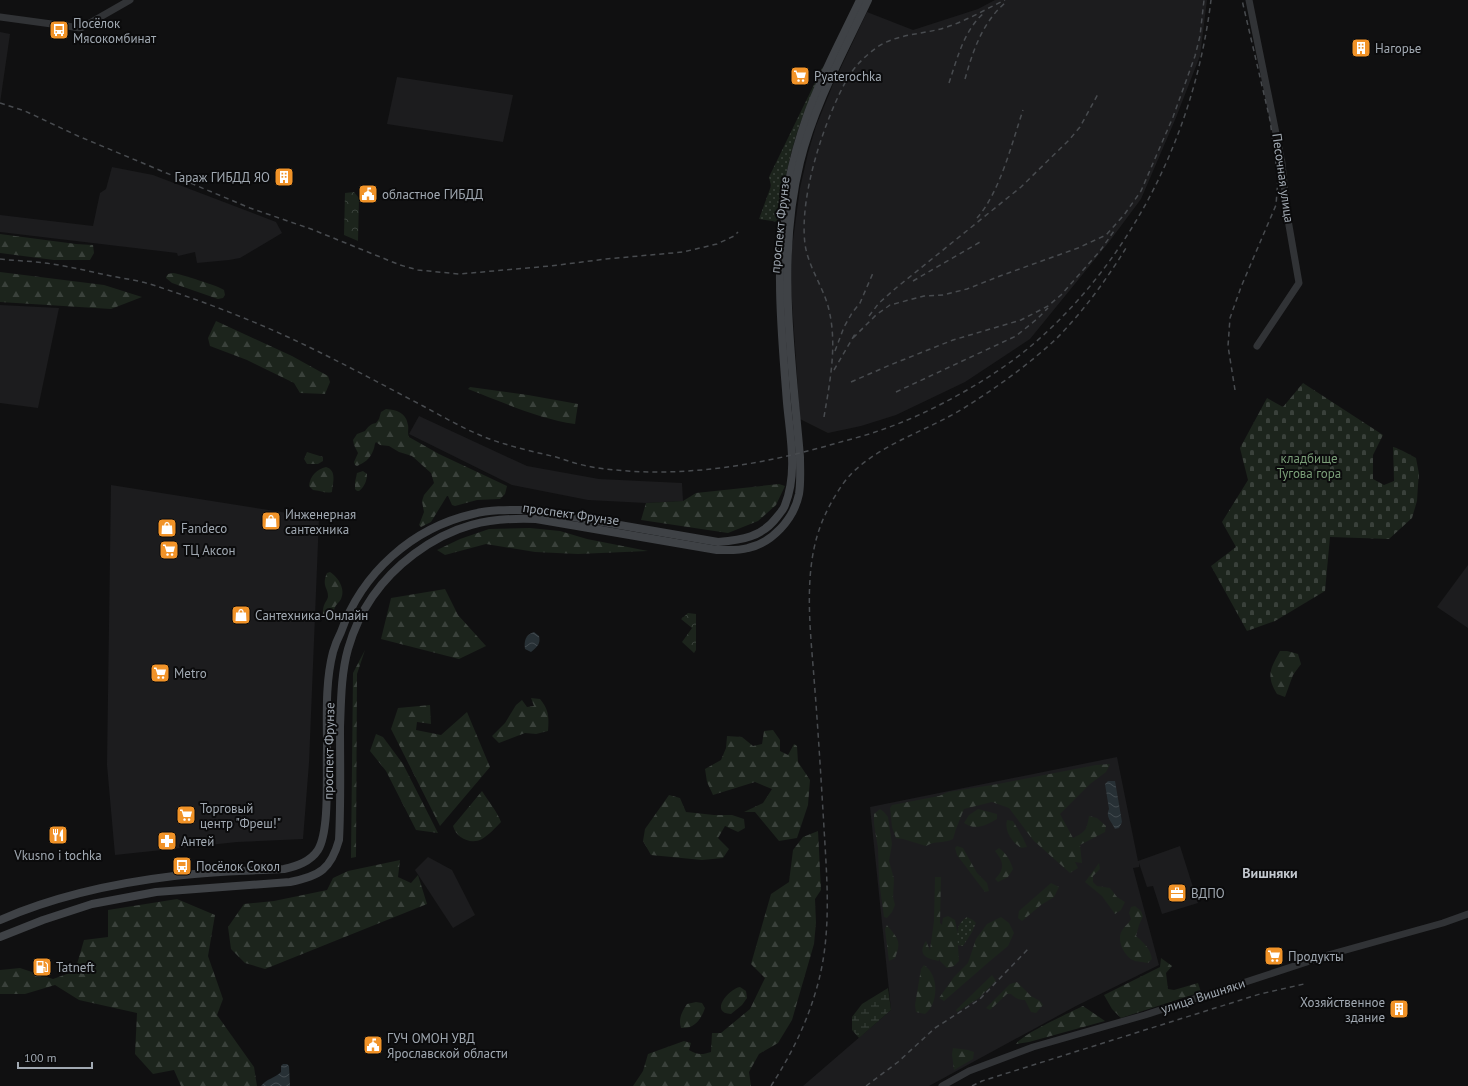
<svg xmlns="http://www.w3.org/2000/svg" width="1468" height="1086" font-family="'PT Sans',sans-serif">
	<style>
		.built { fill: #1c1c1e }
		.grass { fill: url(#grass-dots) }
		.forest { fill: url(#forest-firs) }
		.wetland { fill: url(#wetland-marsh) }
		.cemetery { fill: url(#cemetery-stones) }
		.park { fill: url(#park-crowns) }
		.water { fill: url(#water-waves) }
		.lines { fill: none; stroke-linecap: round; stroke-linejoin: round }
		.tertiary { stroke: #313336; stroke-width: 7 }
		.secondary { stroke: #3f4246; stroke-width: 8 }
		.rail { stroke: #484b4f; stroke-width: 1.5; stroke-dasharray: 5 4; stroke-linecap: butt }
		.labels { text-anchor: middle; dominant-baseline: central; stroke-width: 4; stroke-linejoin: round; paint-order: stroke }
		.poi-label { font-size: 13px; fill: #a1a9b2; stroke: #0b0b0c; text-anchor: start }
		.street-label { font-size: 13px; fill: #a1a9b2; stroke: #0b0b0c }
		.park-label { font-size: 13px; fill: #7a9e78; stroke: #0b0b0c }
		.neighbourhood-label { font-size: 14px; font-weight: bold; fill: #c2c7ce; stroke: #0b0b0c }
	</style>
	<defs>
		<pattern id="grass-dots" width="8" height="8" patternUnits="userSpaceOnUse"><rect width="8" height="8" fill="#1c241c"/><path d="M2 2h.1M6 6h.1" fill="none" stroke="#3a413b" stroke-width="1.8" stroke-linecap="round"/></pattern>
		<pattern id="forest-firs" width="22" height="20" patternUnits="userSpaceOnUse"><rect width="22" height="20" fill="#1c241c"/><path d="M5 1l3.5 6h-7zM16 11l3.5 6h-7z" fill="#3a413b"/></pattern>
		<pattern id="wetland-marsh" width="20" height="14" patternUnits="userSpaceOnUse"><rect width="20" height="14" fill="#1c241c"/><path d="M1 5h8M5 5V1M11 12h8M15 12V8" fill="none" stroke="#3a413b"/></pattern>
		<pattern id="cemetery-stones" width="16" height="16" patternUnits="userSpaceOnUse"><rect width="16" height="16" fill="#1c241c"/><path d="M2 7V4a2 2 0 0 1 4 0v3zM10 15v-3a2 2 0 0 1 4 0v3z" fill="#3a413b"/></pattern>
		<pattern id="park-crowns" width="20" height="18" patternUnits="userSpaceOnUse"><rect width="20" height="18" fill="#1c241c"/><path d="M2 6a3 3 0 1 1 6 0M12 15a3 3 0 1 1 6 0" fill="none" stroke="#3a413b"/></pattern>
		<pattern id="water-waves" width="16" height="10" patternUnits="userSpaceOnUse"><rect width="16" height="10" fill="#273035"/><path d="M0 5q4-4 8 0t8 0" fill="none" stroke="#434b50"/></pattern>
	</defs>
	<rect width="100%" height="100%" fill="#101011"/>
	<!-- built -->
	<g class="built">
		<path d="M 995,0 L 1207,0 L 1200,56 L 1175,120 L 1141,199 L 1109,242 L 1030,339 L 965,382 L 896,415 L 861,426 L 828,433 L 800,419 L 791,287 L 792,248 L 800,188 L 808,153 L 816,126 L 834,82 L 867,12 L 913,30 L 978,9 Z"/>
		<path d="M 0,32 L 10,34 L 0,103 Z"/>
		<path d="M 397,77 L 513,95 L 503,142 L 387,124 Z"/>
		<path d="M 112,167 L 153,175 L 276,222 L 282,233 L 240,258 L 229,260 L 197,263 L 195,252 L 178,256 L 177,253 L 0,232 L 0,215 L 93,226 L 100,193 L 106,189 Z"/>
		<path d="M 0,305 L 59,308 L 38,408 L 0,403 Z"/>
		<path d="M 419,416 L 527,466 L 599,479 L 682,483 L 683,501 L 646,503 L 588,500 L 512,485 L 409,434 Z"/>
		<path d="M 111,485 L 319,518 L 309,763 L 303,839 L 237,842 L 115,855 L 107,765 Z"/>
		<path d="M 1468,565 L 1468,628 L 1437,607 Z"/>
		<path d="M 1117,757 L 1138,861 L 1180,846 L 1198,903 L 1162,914 L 1153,886 L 1147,887 L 1139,863 L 1139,867 L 1133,868 L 1159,965 L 1076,1006 L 929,1086 L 803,1086 L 891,1010 L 870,807 Z"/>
		<path d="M 428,857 L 452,870 L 475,915 L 453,928 L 415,870 Z"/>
	</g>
	<!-- grass -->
	<g class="grass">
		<path d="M 825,66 C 814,91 801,117 794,143 C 786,169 783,195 779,222 L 759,219 L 771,186 L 769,177 L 822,68 Z"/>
		<path d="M 967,917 L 973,920 L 976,923 L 972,932 L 963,946 L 957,945 C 957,933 956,924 967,917 Z"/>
	</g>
	<!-- forest -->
	<g class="forest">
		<path d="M 0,234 L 76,244 L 93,245 L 94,253 L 90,260 L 54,260 L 0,253 Z"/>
		<path d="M 0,272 L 104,285 L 142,297 L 111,309 L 0,302 Z"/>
		<path d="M 173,273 C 180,274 219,286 224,290 L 225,295 L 223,298 L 218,299 L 172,283 L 166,278 L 166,277 L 168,274 Z"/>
		<path d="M 216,321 L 292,356 L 328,376 L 330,382 L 325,394 L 300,393 L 294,383 L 247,360 L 210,346 L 208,338 Z"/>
		<path d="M 470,387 L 528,395 L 578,404 L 575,424 C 539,419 502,402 468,389 Z"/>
		<path d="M 386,409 C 396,410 406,412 408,425 C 409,429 407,433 409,437 L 439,454 L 507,486 L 505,494 L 500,499 L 477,500 L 455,506 L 452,505 L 448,496 L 447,496 L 431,522 L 421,527 L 419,525 L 424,512 L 422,501 L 424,495 L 434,483 L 431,473 L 412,456 L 399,452 L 389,446 L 380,445 L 376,442 C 374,445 375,447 373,451 C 370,459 364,463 357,466 L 355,465 L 354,462 L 358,453 L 354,445 L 353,440 L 357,434 L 365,431 C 368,427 370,424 376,423 L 379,419 L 381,412 Z"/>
		<path d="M 307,452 L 323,457 L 323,461 L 318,464 L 307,464 L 304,459 Z"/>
		<path d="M 326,467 C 337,470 333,483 332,492 C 326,494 319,490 313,490 L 309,486 C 310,476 317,469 326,467 Z"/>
		<path d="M 363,471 L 367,474 C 367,481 364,487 359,491 L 357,491 L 355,489 L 355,482 L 357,473 Z"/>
		<path d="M 779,484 L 785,486 L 776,505 L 758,521 L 728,533 L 641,520 L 646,503 L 683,501 L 696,493 Z"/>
		<path d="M 530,528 L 560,531 L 587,539 L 648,551 L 578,554 L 535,552 L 486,544 L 445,555 L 437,550 L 460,539 L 489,529 Z"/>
		<path d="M 330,572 C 338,577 346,589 341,599 C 340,602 336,604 335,607 C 333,611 335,615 333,619 L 329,622 L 326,621 C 322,616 322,609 325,603 C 326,601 327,600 328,597 C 329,589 321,586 327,573 Z"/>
		<path d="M 445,589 L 458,615 L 486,646 L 459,659 L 381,639 L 391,598 Z"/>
		<path d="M 365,650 L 357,674 L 356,857 L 351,858 L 353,673 Z"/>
		<path d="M 1280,651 L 1287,651 L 1298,654 L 1301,664 L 1293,675 L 1285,697 L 1277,694 C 1266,676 1270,669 1280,651 Z"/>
		<path d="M 531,698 L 540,699 C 549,710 549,717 548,731 L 536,734 L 525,733 L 499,743 L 492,736 L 505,723 L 516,705 L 522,700 L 527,707 L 534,706 Z"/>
		<path d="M 430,705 L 431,724 L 417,722 L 416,730 L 441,735 L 467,712 L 490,767 L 440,826 L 391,729 L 398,708 Z"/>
		<path d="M 773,730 L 780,740 L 780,751 L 788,755 L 794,744 L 797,746 L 798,762 L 810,780 L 808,805 L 797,838 L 779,841 L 755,812 L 744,812 L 763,803 L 772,789 L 755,782 L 713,795 L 707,782 L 705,769 L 721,760 L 726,748 L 727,736 L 742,737 L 753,746 L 762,744 L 764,731 Z"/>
		<path d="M 376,734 L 383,737 L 403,764 L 438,833 L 416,830 L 386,771 L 370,751 Z"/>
		<path d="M 1110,764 L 1106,772 L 1090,784 L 1060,814 L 1073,838 C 1086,832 1087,829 1089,816 L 1097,818 L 1106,826 L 1105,832 L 1080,845 L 1082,863 L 1075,862 L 1078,868 L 1070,873 L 1033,840 L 1009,808 L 992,802 L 964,809 L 956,829 L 953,839 C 944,844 936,840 926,846 L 903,839 L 896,838 L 892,827 L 890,808 L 892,805 L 939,796 L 948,792 L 998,784 L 1096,765 Z"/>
		<path d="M 482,791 C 488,801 497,811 501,822 C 496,827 489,835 482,839 C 471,845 456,838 453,826 Z"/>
		<path d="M 669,795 L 680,798 L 686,812 L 714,815 L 732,815 L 744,819 L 745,828 L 738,832 L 725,826 L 718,838 L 729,849 L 723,858 L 702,860 L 651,855 L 643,841 L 645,829 Z"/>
		<path d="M 880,809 L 884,812 L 888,817 L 892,844 L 889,861 L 894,879 L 893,897 L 895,905 L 892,912 L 887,918 L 884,917 L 879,881 L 878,848 L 874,824 L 874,814 Z"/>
		<path d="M 978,809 L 997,814 L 997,819 C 986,825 976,831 964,823 L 969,815 Z"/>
		<path d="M 1007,820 L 1013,821 L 1023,838 L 1027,847 L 1021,848 C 1012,842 1004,831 1007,820 Z"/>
		<path d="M 818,831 L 821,890 L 815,899 L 816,923 L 814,944 L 792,1020 L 778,1043 L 759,1054 L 749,1072 L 751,1086 L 633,1086 L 643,1071 L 648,1054 L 684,1041 L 691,1043 L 689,1050 C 697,1055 702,1055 711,1052 L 712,1033 L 721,1033 L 750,1009 L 765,978 L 751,964 L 771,894 L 789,882 L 793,850 L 803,837 Z"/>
		<path d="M 957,846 L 963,848 L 977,873 L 987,883 L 989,891 L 985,892 L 957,855 L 955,848 Z"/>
		<path d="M 999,848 C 1007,854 1010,860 1013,869 L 1008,877 L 998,882 L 995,879 C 1005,869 1004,862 995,851 Z"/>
		<path d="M 400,860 L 398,877 L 411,883 L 418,875 L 427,904 L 265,969 L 245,963 L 231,949 L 228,927 L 244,904 L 274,901 L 327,890 L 333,878 L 348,871 Z"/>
		<path d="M 1099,863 L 1100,869 L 1093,876 L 1093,882 L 1097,886 L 1110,888 L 1117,897 L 1125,902 L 1121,910 L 1115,914 L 1102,896 L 1085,882 Z"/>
		<path d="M 935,877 L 941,877 L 940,923 L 942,925 L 943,918 L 948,916 L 955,920 L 957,931 L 959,961 L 954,966 L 947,968 L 940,961 L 940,958 L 939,961 C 926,959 917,954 926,941 L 930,950 L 934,921 Z"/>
		<path d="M 1051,883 L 1059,887 L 1054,897 L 1041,905 L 1022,921 L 1018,918 L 1019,911 Z"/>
		<path d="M 177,899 L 215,915 L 208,956 L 223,999 L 217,1015 L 254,1067 L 257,1086 L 181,1086 L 174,1070 L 153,1074 L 135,1054 L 137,1013 L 79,1000 L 55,985 L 25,994 L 0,994 L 0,970 L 20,968 L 53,979 L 75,971 L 84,940 L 108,937 L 108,910 Z"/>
		<path d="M 1135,906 L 1141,911 L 1143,916 L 1139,925 L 1136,936 C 1144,943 1150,948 1152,959 L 1148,963 C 1144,962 1139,962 1135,961 C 1124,957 1115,939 1123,929 C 1126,925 1129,923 1131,919 L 1129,913 L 1131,907 Z"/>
		<path d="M 1001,917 L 1009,923 L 1014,933 L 1008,946 L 990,961 L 944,1001 L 939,998 L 954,977 L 968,963 L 976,939 L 987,924 Z"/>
		<path d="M 887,925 C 898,939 902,941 895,958 L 889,961 L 885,929 Z"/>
		<path d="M 1161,958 L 1172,966 L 1166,973 L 1168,989 L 1174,990 L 1198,983 L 1201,992 L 1121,1018 L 1112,1009 L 1104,995 L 1160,967 Z"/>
		<path d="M 924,965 C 939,975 939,1003 925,1014 L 916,1012 L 915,1005 L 921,969 Z"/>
		<path d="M 992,975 L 996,981 L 979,998 L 957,1012 L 956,1010 Z"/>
		<path d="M 1017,982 L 1031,996 L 1040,1001 L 1043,1005 L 1036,1013 L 1031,1012 L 1025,1000 C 1019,1000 1015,998 1011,994 L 1007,994 L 990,1010 L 986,1008 L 1010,984 Z"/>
		<path d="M 740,987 L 746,991 L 747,998 L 742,1005 L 731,1014 C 709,1013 728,989 740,987 Z"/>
		<path d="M 696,1002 L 702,1003 L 705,1008 C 701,1020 694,1029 681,1028 C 678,1018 682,1012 687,1004 Z"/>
		<path d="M 1083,1006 L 1105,1021 L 1029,1042 L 1016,1044 C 1024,1033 1069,1013 1083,1006 Z"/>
		<path d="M 953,1048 L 968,1050 L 974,1052 L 973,1059 L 954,1070 L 952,1054 Z"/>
	</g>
	<!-- wetland -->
	<path class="wetland" d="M 888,988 L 891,1010 L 859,1038 L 852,1030 L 852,1017 L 862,1004 Z"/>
	<!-- cemetery -->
	<path class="cemetery" d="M 1303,383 L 1383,435 L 1373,455 L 1373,479 L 1384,485 L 1394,481 L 1393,447 C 1396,447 1413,456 1416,458 L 1419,474 L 1418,485 L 1417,501 L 1412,518 L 1389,539 L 1330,537 L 1325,591 L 1275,621 L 1247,631 L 1211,566 L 1236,547 L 1222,522 L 1248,480 L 1240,448 L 1267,398 L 1283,407 Z"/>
	<!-- park -->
	<g class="park">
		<path d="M 354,192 L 359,198 L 358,241 L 344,235 L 345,193 Z"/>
		<path d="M 688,613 L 696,614 L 696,650 L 694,653 L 682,642 L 692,628 L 681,619 Z"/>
	</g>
	<!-- water -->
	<g class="water">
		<path d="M 534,632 L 539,636 C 541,644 537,647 531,652 L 525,649 C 524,641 525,635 534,632 Z"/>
		<path d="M 1108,781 L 1115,781 L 1122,822 L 1119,828 L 1115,829 C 1112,822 1105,817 1109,809 L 1105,784 Z"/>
		<path d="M 283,1064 L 287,1064 L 289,1066 L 290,1086 L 261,1086 C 266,1079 275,1078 281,1072 L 281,1066 Z"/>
	</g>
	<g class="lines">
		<!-- tertiary -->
		<g class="tertiary">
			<path d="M 1249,0 L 1282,163 L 1287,214 L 1299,283 L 1257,346"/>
			<path d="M 0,17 L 81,28 L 130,0"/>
			<path d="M 942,1086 L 969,1071 L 1033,1047 L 1145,1015 L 1328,955 L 1443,923 L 1468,914"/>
		</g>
		<!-- secondary -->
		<g class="secondary">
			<path d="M 0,920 C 55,896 115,883 174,876 C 211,871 248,871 284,869 C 297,866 310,862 318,850 C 330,830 326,773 327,748 C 327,716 325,683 333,652 C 335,645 338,638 341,632 C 362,573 412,528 473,514 C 493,509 513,510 533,510 L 718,542 C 742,540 762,537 777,517 C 780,513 784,509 785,505 C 798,473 790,436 787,403 C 784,363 780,322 780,282 C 779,225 788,169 807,116 C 821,76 842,38 860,0"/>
			<path d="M 0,937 L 43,920 L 92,904 L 156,892 L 290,882 C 320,876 331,869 339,840 C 341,802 340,765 340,727 C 341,702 341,674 348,649 C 359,610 382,578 414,554 C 453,525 488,517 536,519 L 717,550 C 727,550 738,551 748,548 C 772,543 794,519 799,494 C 801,482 800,469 800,457 C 792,360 776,258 800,162 C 814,105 843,53 868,0"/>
		</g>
		<!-- rail -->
		<g class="rail">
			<path d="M 965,79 C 973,51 982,23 1005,3"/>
			<path d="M 949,83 C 957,59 964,30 984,13"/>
			<path d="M 0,103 L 25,111 L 78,136 L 250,208 L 311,229 L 400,265 L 418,270 L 459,274 L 550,266 L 606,259 L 683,252 L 717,244 L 734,236 L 738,232"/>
			<path d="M 977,218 C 1000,192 1012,143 1023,110"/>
			<path d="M 0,259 C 17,261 35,261 52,264 C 72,267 92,272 111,276 C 126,279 142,281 156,286 C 208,303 260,323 309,347 C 348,366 385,386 423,406 C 449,420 476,436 505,444 C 521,449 539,453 556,457 C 568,461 580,465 592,467 C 674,480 758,466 837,443 C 852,439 867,435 881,430 C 929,414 992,379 1031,346 C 1133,259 1195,132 1211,0"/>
			<path d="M 913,281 L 980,242"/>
			<path d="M 869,316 L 879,303 L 896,288 L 1021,187 L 1069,140 L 1080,127 L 1098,94"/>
			<path d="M 853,338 L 876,315 L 890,305 L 924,296 L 943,295 L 967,289 L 1000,276 L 1078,248 L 1106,235 L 1124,215 L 1141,191 L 1173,117 L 1195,56 L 1200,36 L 1204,0"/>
			<path d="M 835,351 L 844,327 L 852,313 L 860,303 L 873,273"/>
			<path d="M 834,370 L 855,334"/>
			<path d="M 851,382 L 890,365 L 953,340 L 1021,320 L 1048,306 L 1061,295 L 1100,251 L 1114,231"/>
			<path d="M 1235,390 L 1228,346 L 1230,318 L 1241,287 L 1276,205 L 1278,178 L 1270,120 L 1242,0"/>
			<path d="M 896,392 L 1016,336 L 1037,319 L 1048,308"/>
			<path d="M 824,417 C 830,381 838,343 828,306 C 822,285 808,266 805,244 C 799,196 824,121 847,79 C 854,67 865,56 876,48 C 897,33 923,35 947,27 C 968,20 986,9 1005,0"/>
			<path d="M 771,1086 C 791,1055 807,1023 817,987 C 832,935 827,880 824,828 C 821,778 818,728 814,678 C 810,625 802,564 825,515 C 831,502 842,483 852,473 C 884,442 927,431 964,408 C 996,388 1028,365 1056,339 C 1082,313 1107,279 1126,248"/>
			<path d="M 866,1086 L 898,1062 L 935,1028 L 980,999 L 1030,947"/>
			<path d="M 972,1086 L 982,1081 L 1260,994 L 1304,984"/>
		</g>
	</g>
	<!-- icons -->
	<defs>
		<g id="bus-square" transform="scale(1)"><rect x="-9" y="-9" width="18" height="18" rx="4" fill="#f19328" stroke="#0b0b0c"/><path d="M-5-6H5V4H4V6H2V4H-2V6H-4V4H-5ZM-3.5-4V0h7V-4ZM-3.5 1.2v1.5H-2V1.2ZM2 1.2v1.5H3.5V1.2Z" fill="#fff"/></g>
		<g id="building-square" transform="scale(1)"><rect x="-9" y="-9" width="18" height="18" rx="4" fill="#f19328" stroke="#0b0b0c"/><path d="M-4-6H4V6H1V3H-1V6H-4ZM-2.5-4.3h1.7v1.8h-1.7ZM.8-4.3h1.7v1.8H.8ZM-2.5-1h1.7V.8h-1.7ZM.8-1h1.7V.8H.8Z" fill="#fff"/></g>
		<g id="supermarket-square" transform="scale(1)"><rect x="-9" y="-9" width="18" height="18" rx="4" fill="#f19328" stroke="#0b0b0c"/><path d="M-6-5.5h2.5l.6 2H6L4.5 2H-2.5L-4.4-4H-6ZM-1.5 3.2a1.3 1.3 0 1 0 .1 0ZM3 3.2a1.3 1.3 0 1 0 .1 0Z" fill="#fff"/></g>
		<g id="civic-square" transform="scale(1)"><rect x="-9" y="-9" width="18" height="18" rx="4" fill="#f19328" stroke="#0b0b0c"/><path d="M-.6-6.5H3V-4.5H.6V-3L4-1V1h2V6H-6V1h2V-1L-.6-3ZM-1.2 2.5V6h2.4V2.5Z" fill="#fff"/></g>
		<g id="shop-square" transform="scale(1)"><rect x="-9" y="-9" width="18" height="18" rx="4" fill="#f19328" stroke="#0b0b0c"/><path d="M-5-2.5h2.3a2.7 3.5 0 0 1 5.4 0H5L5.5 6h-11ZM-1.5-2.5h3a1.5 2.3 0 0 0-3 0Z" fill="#fff"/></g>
		<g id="restaurant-square" transform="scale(1)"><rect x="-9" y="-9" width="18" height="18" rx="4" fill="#f19328" stroke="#0b0b0c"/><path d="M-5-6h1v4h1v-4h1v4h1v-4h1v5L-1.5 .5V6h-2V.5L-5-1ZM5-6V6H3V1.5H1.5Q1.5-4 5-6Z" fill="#fff"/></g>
		<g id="pharmacy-square" transform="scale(1)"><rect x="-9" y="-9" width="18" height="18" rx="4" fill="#f19328" stroke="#0b0b0c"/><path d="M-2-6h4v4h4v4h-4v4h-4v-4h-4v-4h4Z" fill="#fff"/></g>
		<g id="office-square" transform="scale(1)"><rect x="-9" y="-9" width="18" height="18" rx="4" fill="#f19328" stroke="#0b0b0c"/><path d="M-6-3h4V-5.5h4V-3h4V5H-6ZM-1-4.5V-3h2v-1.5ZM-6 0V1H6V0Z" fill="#fff"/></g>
		<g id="fuel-square" transform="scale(1)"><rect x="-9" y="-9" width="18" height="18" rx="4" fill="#f19328" stroke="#0b0b0c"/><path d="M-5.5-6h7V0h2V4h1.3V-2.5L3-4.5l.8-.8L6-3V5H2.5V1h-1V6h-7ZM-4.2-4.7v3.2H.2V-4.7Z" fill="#fff"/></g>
	</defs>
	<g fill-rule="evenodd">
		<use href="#bus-square" x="59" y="30"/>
		<use href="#building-square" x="1361" y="48"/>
		<use href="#supermarket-square" x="800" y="76"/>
		<use href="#building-square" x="284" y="177"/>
		<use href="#civic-square" x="368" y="194"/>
		<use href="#shop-square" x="271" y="521"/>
		<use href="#shop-square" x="167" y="528"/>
		<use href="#supermarket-square" x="169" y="550"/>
		<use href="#shop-square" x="241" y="615"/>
		<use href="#supermarket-square" x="160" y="673"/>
		<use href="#supermarket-square" x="186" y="815"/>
		<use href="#restaurant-square" x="58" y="835"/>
		<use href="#pharmacy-square" x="167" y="841"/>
		<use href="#bus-square" x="182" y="866"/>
		<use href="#office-square" x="1177" y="893"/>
		<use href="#supermarket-square" x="1274" y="956"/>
		<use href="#fuel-square" x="42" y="967"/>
		<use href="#building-square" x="1399" y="1009"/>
		<use href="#civic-square" x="373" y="1045"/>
	</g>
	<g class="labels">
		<!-- poi labels -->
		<g class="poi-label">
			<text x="73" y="23">Посёлок<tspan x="73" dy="15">Мясокомбинат</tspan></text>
			<text x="1375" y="48">Нагорье</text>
			<text x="814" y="76">Pyaterochka</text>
			<text x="270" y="177" text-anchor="end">Гараж ГИБДД ЯО</text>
			<text x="382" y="194">областное ГИБДД</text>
			<text x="285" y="514">Инженерная<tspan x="285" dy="15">сантехника</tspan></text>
			<text x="181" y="528">Fandeco</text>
			<text x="183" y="550">ТЦ Аксон</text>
			<text x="255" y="615">Сантехника-Онлайн</text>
			<text x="174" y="673">Metro</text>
			<text x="200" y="808">Торговый<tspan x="200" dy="15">центр "Фреш!"</tspan></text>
			<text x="181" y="841">Антей</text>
			<text x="58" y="855" text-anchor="middle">Vkusno i tochka</text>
			<text x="196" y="866">Посёлок Сокол</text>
			<text x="1191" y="893">ВДПО</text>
			<text x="1288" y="956">Продукты</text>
			<text x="56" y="967">Tatneft</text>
			<text x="1385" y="1002" text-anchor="end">Хозяйственное<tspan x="1385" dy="15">здание</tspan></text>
			<text x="387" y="1038">ГУЧ ОМОН УВД<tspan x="387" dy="15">Ярославской области</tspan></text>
		</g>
		<!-- street labels -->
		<g class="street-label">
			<text transform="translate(1283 178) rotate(82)">Песочная улица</text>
			<text transform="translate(780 225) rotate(-84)">проспект Фрунзе</text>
			<text transform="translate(571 514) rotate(8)">проспект Фрунзе</text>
			<text transform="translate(329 751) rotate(-89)">проспект Фрунзе</text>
			<text transform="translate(1203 996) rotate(-18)">улица Вишняки</text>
		</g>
		<!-- park labels -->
		<g class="park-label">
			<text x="1309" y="458">кладбище<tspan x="1309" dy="15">Тугова гора</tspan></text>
		</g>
		<!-- neighbourhood labels -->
		<g class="neighbourhood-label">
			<text x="1270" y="873">Вишняки</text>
		</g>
	</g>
	<!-- scale -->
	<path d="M18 1062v6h74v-6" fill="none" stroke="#a1a9b2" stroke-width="2"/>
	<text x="24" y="1062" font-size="12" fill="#a1a9b2" stroke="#0b0b0c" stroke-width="3" paint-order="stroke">100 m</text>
</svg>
